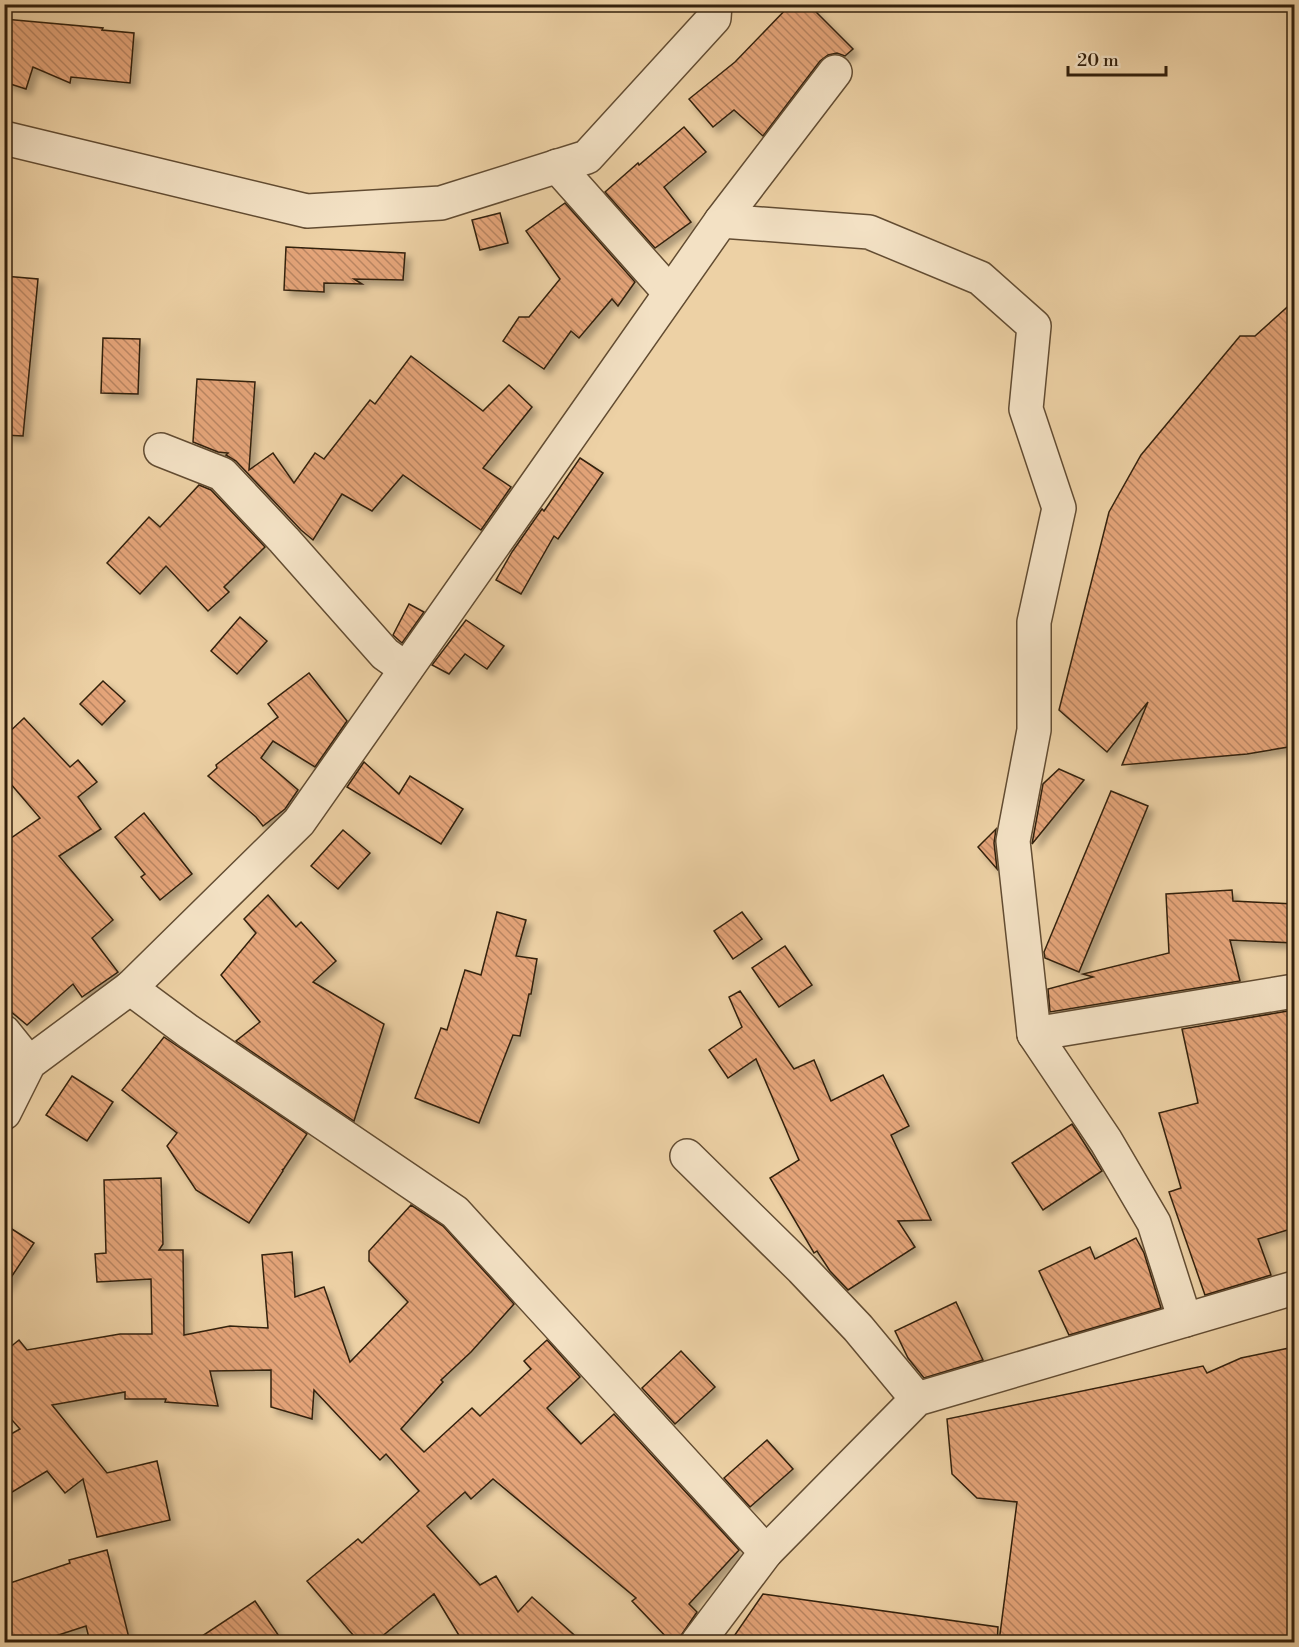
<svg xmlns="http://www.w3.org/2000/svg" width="1299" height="1647" font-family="'Libre Bodoni',serif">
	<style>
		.building { fill: url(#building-back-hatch); stroke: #33200c; stroke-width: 1.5; filter: url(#shadow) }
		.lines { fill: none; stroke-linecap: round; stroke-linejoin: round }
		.street-casing { stroke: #624c32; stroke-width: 36 }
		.street { stroke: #f3e1c4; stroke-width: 33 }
	</style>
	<defs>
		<pattern id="building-back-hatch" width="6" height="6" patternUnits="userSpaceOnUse" patternTransform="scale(1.5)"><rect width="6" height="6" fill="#e4a479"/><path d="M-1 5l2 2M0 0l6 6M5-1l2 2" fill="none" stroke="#b98562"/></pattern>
		<filter id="shadow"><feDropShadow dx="5.5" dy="5.5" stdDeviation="3" flood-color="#0004"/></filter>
	</defs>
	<rect width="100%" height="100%" fill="#edd1a5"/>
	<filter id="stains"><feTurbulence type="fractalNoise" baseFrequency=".00333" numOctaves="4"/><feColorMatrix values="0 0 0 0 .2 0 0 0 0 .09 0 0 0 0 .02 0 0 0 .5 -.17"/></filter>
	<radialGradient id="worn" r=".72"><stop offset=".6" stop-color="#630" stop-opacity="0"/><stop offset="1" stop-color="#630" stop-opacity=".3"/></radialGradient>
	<!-- building -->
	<g class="building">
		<path d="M 791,4 L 808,4 L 853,49 L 845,56 L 837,53 L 828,55 L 820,61 L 763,136 L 734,110 L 713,127 L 689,99 L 735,62 Z"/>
		<path d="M 4,19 L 103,28 L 102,30 L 134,33 L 130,83 L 71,77 L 70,83 L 33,67 L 26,89 L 4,82 Z"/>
		<path d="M 684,127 L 706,152 L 664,187 L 691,222 L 655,248 L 605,192 L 638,163 L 639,165 Z"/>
		<path d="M 565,203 L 635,282 L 618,306 L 612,299 L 579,338 L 571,331 L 544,369 L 503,341 L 519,317 L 529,317 L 560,279 L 526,231 Z"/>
		<path d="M 500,213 L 508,243 L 480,250 L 472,220 Z"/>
		<path d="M 286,247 L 405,253 L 403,280 L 354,279 L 362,284 L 324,283 L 324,292 L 284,290 Z"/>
		<path d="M 4,276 L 38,279 L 23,436 L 4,435 Z"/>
		<path d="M 1294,301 L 1294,746 L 1247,754 L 1122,765 L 1148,702 L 1107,752 L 1059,710 L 1109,512 L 1141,455 L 1240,336 L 1255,336 Z"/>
		<path d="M 103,338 L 140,339 L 138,394 L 101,393 Z"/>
		<path d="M 411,356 L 483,411 L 509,385 L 532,407 L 483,468 L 511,487 L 481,530 L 403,475 L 372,511 L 342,494 L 313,540 L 301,530 L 236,461 L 226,455 L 228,453 L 218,452 L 193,442 L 197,379 L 255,382 L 249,470 L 273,453 L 294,483 L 315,453 L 324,459 L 370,400 L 375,404 Z"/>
		<path d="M 580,458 L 603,473 L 558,539 L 554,536 L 521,594 L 496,580 L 512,552 L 542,509 L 544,511 Z"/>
		<path d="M 199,485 L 211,490 L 265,547 L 224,587 L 229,592 L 208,611 L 166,566 L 140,594 L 107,563 L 149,517 L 160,527 Z"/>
		<path d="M 409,604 L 424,612 L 402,643 L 393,635 Z"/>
		<path d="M 240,617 L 267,641 L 237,674 L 211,651 Z"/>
		<path d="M 466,620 L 504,646 L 487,669 L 465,654 L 449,674 L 432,665 Z"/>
		<path d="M 309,673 L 347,721 L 315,767 L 273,741 L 261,758 L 298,790 L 285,809 L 263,826 L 256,817 L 208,776 L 217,768 L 216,765 L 278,717 L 268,704 Z"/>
		<path d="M 103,681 L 125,701 L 102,725 L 80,704 Z"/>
		<path d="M 24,718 L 70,767 L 78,760 L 97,782 L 78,797 L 101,829 L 59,856 L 113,920 L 92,938 L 118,972 L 82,997 L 73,984 L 27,1025 L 4,1006 L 4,843 L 40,818 L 4,776 L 4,737 Z"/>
		<path d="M 364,762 L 399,794 L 410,776 L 463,809 L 441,844 L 347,787 Z"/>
		<path d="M 1059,769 L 1084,780 L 1032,844 L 1043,784 Z"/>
		<path d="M 1111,791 L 1148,806 L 1079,972 L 1045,958 L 1044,952 Z"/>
		<path d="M 144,813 L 192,874 L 160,900 L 141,877 L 145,874 L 115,837 Z"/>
		<path d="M 996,829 L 994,843 L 997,869 L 978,847 Z"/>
		<path d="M 343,830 L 370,853 L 338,889 L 311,866 Z"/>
		<path d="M 1232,890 L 1233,901 L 1294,904 L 1294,943 L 1230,940 L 1240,981 L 1050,1012 L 1048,989 L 1093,977 L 1083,974 L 1169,953 L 1166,894 Z"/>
		<path d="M 268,895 L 296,927 L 301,922 L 336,961 L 313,982 L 384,1024 L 354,1121 L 236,1041 L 260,1022 L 221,975 L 256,933 L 244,919 Z"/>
		<path d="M 497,912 L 526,920 L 516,956 L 537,959 L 531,994 L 529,994 L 520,1036 L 513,1035 L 479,1123 L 415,1098 L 441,1028 L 447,1030 L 465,970 L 481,975 Z"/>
		<path d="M 742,912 L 762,939 L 733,959 L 714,931 Z"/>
		<path d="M 785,946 L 812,985 L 779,1007 L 752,968 Z"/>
		<path d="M 740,991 L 794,1069 L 814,1060 L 831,1101 L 883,1075 L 909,1126 L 891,1135 L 931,1220 L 898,1221 L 915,1247 L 848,1290 L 830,1271 L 817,1251 L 814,1253 L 770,1178 L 799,1160 L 756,1059 L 728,1078 L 709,1050 L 742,1027 L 729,997 Z"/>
		<path d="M 1294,1010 L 1294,1228 L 1258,1239 L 1271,1275 L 1205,1295 L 1169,1192 L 1181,1188 L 1159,1113 L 1198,1103 L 1182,1029 Z"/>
		<path d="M 164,1037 L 307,1134 L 283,1170 L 282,1169 L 283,1171 L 249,1223 L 196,1190 L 167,1146 L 177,1133 L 122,1090 Z"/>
		<path d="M 72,1076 L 113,1102 L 87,1141 L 46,1115 Z"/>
		<path d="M 1072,1124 L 1102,1171 L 1043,1210 L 1012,1163 Z"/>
		<path d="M 161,1178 L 163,1244 L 159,1250 L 183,1250 L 184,1335 L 230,1326 L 268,1328 L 262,1255 L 292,1252 L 295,1297 L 324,1287 L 350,1362 L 408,1302 L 369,1261 L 369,1251 L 411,1205 L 443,1226 L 514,1304 L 471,1352 L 441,1380 L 443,1382 L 401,1429 L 424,1452 L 472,1408 L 480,1416 L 531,1369 L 524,1361 L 547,1340 L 580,1377 L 547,1408 L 581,1444 L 614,1414 L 739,1550 L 689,1604 L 697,1612 L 680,1637 L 675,1642 L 671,1642 L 632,1601 L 636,1598 L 493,1479 L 471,1499 L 465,1492 L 427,1526 L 480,1585 L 496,1576 L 518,1612 L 532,1597 L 582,1642 L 463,1642 L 434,1594 L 375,1642 L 359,1642 L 307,1581 L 358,1539 L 362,1543 L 419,1491 L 386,1454 L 380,1460 L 314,1390 L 312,1419 L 271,1407 L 271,1370 L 210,1371 L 218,1406 L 165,1402 L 166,1399 L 125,1399 L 125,1392 L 52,1405 L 107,1473 L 157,1461 L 170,1520 L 97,1537 L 83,1479 L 65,1493 L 47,1471 L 4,1497 L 4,1438 L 20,1429 L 4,1411 L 4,1352 L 19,1340 L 27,1350 L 120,1334 L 152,1334 L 151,1279 L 97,1282 L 95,1254 L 106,1253 L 104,1180 Z"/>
		<path d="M 4,1224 L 34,1243 L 4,1288 Z"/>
		<path d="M 1136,1238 L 1144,1253 L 1161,1308 L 1069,1335 L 1039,1271 L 1090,1247 L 1095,1259 Z"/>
		<path d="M 956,1302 L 983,1360 L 924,1378 L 908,1358 L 895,1331 Z"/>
		<path d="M 1294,1347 L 1294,1642 L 999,1642 L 1017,1502 L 977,1498 L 952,1474 L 947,1419 L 1203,1366 L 1207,1373 L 1241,1358 Z"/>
		<path d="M 681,1351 L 715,1387 L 675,1424 L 642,1388 Z"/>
		<path d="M 767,1440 L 793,1469 L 750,1507 L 724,1478 Z"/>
		<path d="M 107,1550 L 130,1642 L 90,1642 L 86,1626 L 37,1642 L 4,1642 L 4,1585 L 70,1563 L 69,1560 Z"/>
		<path d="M 763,1594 L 998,1627 L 997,1642 L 730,1642 Z"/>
		<path d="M 255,1601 L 283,1642 L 193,1642 Z"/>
	</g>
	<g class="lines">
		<!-- street casing -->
		<g class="street-casing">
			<g id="street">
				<path d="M 4,138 L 307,211 L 441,203 L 587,157 L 714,18 L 715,4"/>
				<path d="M 557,166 L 670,293"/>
				<path d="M 721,221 L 835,72"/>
				<path d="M 161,450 L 222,474 L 284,540 L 385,654 L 406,669"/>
				<path d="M 130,988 L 188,1031 L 455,1212 L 766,1552"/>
				<path d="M 4,1032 L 29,1063"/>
				<path d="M 1034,1034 L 1294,991"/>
				<path d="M 4,1113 L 29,1063 L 130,988 L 299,822 L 721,221 L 869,232 L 980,278 L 1034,326 L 1026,409 L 1059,508 L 1034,622 L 1034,730 L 1013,841 L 1034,1034 L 1106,1141 L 1154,1223 L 1185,1320"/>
				<path d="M 687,1156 L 802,1269 L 858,1328 L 917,1399"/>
				<path d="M 698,1642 L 766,1552 L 917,1399 L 1294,1288"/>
			</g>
		</g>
		<!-- street -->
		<use href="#street" class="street"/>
	</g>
	<!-- margin -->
	<rect width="1299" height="1647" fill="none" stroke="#edd1a5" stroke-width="24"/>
	<rect x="6" y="6" width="1287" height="1635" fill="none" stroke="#33200c" stroke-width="3"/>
	<rect x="12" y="12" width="1275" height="1623" fill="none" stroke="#33200c" stroke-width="1.5"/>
	<!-- scale -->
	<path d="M1068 66v9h98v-9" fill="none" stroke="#33200c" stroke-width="3"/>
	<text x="1077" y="66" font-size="18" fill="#33200c" stroke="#f3e1c4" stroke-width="4.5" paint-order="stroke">20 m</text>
	<rect width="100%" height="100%" filter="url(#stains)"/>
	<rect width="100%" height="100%" fill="url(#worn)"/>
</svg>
